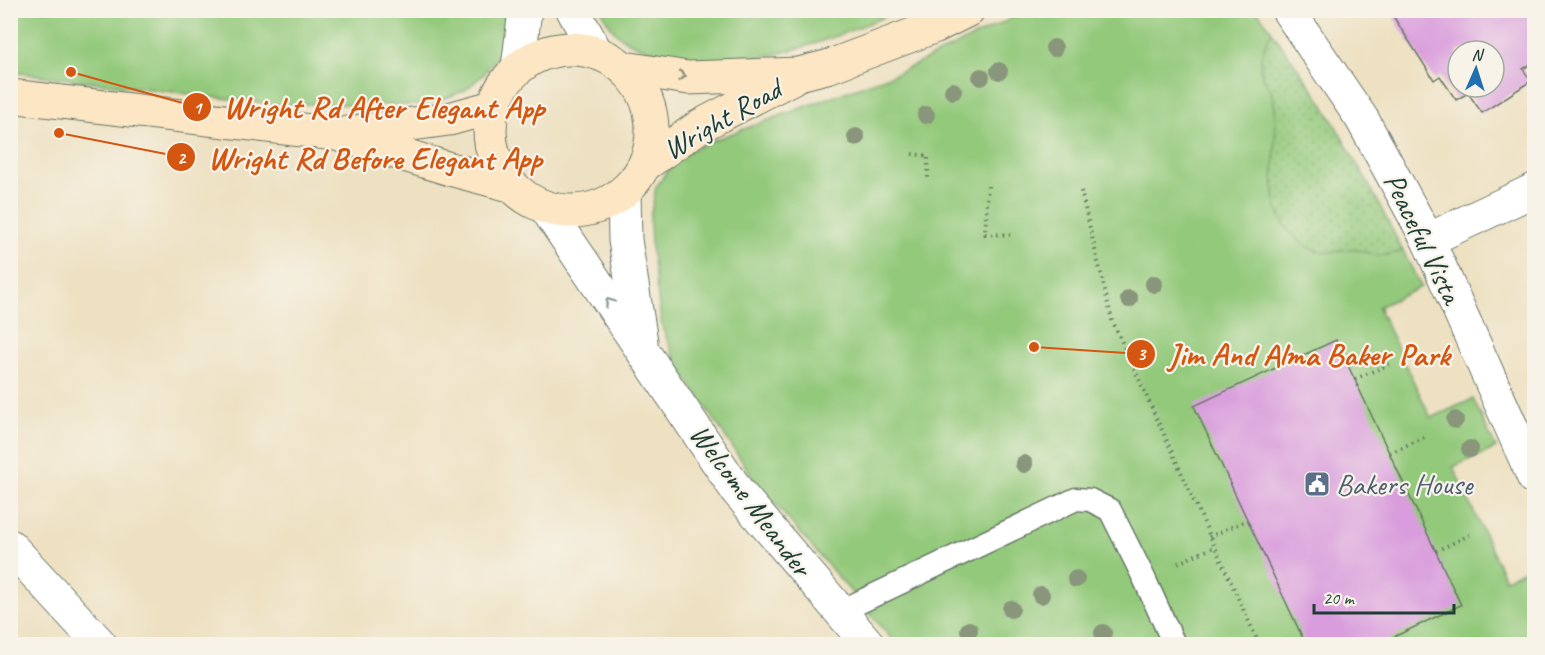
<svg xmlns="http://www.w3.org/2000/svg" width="1545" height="655" font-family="Caveat,sans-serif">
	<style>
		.grass { fill: url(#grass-dots); stroke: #598357; stroke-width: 1.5 }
		.green { fill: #93c97a; stroke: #598357; stroke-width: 1.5 }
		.building { fill: #d99ddd; fill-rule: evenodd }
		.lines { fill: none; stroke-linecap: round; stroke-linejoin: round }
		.lane-casing { stroke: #677666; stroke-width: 25 }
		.street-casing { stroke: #677666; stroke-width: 35 }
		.secondary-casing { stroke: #677666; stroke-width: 35 }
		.path { stroke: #677666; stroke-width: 4; stroke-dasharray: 1.5 4.5; stroke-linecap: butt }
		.lane { stroke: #fff; stroke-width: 22 }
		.street { stroke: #fff; stroke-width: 33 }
		.secondary { stroke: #fce6c4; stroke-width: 33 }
		.tree { fill: #89967c }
		.oneway { stroke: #8e927c }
		.oneway2 { stroke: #8f9e9a }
		.labels { text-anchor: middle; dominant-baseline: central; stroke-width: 4.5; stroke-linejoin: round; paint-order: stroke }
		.street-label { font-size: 30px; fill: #1f3d34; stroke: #f7f3e8 }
		.service-label { font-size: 30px; fill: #4e5e75; stroke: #f7f3e8; text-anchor: start }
		.leader { fill: none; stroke: #d45610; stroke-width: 2 }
		.callout-dot { fill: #d45610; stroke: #f7f3e8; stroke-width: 2 }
		.mark-label { font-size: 18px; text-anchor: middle; font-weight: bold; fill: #fff }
		.callout-label { font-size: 32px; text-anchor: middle; font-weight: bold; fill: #d45610; stroke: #f7f3e8; stroke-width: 4.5; stroke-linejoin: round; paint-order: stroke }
	</style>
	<defs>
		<pattern id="grass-dots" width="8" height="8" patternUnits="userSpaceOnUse" patternTransform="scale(1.5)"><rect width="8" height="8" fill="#93c97a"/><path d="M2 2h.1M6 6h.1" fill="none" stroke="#77a465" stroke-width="1.8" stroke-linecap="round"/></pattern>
	</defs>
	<rect width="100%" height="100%" fill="#f7f3e8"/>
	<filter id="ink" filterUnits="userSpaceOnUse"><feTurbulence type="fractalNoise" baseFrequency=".0167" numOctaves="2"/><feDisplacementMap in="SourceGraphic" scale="12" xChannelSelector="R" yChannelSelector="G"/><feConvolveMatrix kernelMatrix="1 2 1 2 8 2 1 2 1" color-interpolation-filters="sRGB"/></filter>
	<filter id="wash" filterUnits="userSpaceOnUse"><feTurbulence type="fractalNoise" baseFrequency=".008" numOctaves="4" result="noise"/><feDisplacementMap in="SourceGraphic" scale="24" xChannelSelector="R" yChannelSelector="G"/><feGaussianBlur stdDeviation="1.35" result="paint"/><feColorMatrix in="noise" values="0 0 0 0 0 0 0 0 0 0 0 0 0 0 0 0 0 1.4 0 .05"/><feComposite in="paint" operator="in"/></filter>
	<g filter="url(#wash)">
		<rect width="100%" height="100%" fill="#eee1c2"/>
		<!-- grass -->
		<path class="grass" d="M 1257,11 L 1322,102 L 1374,194 L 1421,287 L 1379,306 L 1381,310 L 1353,323 L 1086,105 Z"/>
		<!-- green -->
		<g class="green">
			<path d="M 11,10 L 505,10 L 504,37 L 499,53 L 484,74 L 465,90 L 446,98 L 420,105 L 270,104 L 11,72 Z"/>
			<path d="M 602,11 L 898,11 C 817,45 746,75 658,52 C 630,45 613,38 602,11 Z"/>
			<path d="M 1027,11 L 1257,11 L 1272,31 C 1265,44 1257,59 1262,74 C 1263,80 1268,85 1271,91 C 1273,97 1275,106 1275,113 C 1280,156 1258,207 1298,239 C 1304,244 1312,251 1321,252 C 1330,253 1340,250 1349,249 C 1359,249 1366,253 1376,255 C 1384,257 1395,253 1403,251 L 1421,287 L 1378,307 L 1431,418 L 1473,399 L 1496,448 L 1453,467 L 1505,579 L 1534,566 L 1534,644 L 896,644 L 756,482 L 678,366 L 662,327 L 651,247 L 650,218 L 656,187 L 673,163 L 692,150 L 711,141 L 900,72 Z"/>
		</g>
		<g id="blocks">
			<!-- building -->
			<g class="building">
				<path d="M 1389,10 L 1534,10 L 1534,62 L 1523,69 L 1531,81 L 1482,113 L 1468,93 L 1456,100 L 1440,76 L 1434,80 ZM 1458,51 L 1494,51 L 1494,87 L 1458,87 Z"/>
				<path d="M 1336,340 L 1461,605 L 1377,645 L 1306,645 L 1194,406 Z"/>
			</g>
		</g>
	</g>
	<g filter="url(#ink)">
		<use href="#blocks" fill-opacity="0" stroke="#677666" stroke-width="1.5"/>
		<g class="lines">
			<!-- lane casing -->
			<g class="lane-casing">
				<path id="lane" d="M 839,612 L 1076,499 L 1090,500 L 1110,510 L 1144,578 L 1174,644"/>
			</g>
			<!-- street casing -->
			<g class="street-casing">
				<g id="street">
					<path d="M 573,10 L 596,52"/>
					<path d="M 1288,10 L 1362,119 L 1428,240 L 1534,478"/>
					<path d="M 518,68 L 525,10"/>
					<path d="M 624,192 L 625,240 L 641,342"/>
					<path d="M 546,208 L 738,492 L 868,644"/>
					<path d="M 1428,240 L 1534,190"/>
					<path d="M 10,546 L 100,644"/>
				</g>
			</g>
			<!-- secondary casing -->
			<g class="secondary-casing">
				<g id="secondary">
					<circle cx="571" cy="130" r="81"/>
					<path d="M 624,68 L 688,78 L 799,74 L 830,66 L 936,26 L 968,10"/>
					<path d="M 10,96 L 336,134 L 450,169 L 510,185"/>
					<path d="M 347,133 L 449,119 L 493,107"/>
					<path d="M 646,164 L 700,126 L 792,78"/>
				</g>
			</g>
			<!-- path -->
			<g class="path">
				<path d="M 229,10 L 229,11"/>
				<path d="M 17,14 L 17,10"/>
				<path d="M 912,154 L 928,156 L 928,180"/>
				<path d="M 988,186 L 985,234 L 1010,235"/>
				<path d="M 1081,191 L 1112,320 L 1259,644"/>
				<path d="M 1355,379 L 1392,363"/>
				<path d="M 1390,453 L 1427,436"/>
				<path d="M 1209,537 L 1247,520"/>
				<path d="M 1436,551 L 1474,533"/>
				<path d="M 1178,563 L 1214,547"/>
			</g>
			<!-- lane -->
			<use href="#lane" class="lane"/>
			<!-- street -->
			<use href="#street" class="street"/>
			<!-- secondary -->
			<use href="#secondary" class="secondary"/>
		</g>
		<!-- trees -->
		<g class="tree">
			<circle cx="1054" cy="48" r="9"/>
			<circle cx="999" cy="71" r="9"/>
			<circle cx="981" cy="77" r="9"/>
			<circle cx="953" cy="91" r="9"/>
			<circle cx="926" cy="115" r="9"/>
			<circle cx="856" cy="137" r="9"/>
			<circle cx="1154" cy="284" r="9"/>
			<circle cx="1129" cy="299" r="9"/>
			<circle cx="1455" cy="420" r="9"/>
			<circle cx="1470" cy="449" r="9"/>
			<circle cx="1024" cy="464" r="9"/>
			<circle cx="1076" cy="579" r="9"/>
			<circle cx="1041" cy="595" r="9"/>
			<circle cx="1011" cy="609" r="9"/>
			<circle cx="969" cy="630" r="9"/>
			<circle cx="1103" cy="633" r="9"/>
		</g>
		<!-- one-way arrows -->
		<defs><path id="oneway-chevron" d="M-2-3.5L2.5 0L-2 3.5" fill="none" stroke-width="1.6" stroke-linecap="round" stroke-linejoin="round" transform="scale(1.5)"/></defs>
		<use class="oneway" href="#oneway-chevron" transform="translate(682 76) rotate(6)"/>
		<use class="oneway2" href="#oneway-chevron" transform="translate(609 302) rotate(-125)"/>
	</g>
	<!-- icons -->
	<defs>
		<g id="civic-square" transform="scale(1.35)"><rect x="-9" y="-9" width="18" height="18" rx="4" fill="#5c6f8a" stroke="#f7f3e8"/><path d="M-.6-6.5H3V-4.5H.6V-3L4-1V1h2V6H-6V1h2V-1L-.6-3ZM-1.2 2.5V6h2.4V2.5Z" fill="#fff"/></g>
	</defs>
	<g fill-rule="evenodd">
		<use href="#civic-square" x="1317" y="484"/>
	</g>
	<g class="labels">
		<!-- street labels -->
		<g class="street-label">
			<text transform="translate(722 119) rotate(-30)">Wright Road</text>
			<text transform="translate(1423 238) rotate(64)">Peaceful Vista</text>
			<text transform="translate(751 500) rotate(53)">Welcome Meander</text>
		</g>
		<!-- service labels -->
		<g class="service-label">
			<text x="1336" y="484">Bakers House</text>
		</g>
	</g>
	<!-- callouts -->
	<path class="leader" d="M71 72L197 107M59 133L181 157M1034 347L1141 354"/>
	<g class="callout-dot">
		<circle cx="71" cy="72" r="6"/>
		<circle cx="59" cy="133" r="6"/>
		<circle cx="1034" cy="347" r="6"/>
		<circle cx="197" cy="107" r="15"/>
		<circle cx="181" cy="157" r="15"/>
		<circle cx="1141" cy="354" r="15"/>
	</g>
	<g class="mark-label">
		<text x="197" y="114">1</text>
		<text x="181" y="164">2</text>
		<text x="1141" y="360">3</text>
	</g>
	<g class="callout-label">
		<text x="384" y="118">Wright Rd After Elegant App</text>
		<text x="375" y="169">Wright Rd Before Elegant App</text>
		<text x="1309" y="365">Jim And Alma Baker Park</text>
	</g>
	<!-- margin -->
	<rect width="1545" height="655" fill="none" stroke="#f7f3e8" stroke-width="36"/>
	<!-- north arrow -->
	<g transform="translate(1476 69) rotate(3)"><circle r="28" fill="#f7f3e8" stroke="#a1aaa0" stroke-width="1.5"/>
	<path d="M0-4.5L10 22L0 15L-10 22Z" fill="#1f6fb2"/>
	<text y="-9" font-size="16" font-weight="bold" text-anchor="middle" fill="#1f3d34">N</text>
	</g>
	<!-- scale -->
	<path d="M1314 604v9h140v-9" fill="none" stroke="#1f3d34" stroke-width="3"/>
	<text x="1323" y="604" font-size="18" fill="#1f3d34" stroke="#f7f3e8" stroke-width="4.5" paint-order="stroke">20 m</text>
</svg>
